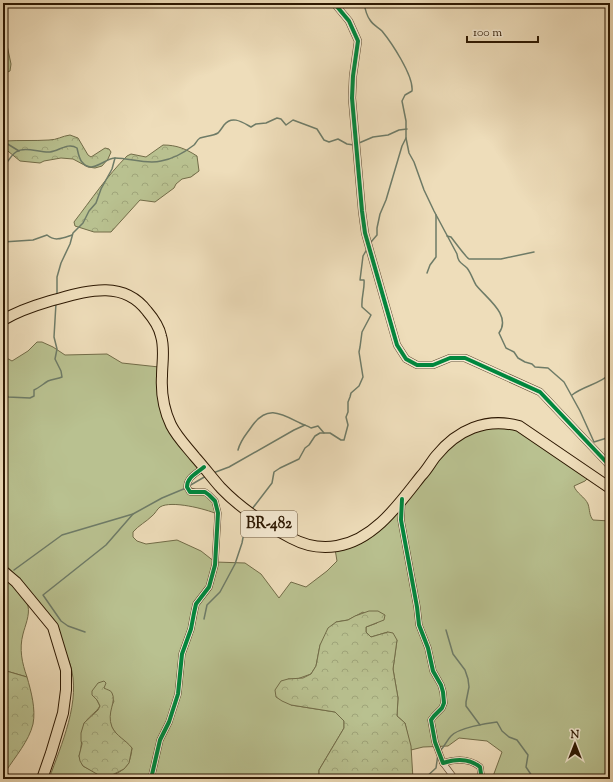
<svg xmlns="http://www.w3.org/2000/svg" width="613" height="782" font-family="'Sorts Mill Goudy',serif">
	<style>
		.green { fill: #b9c190; stroke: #726c48; fill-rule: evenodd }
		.forest { fill: url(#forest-crowns); stroke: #726c48 }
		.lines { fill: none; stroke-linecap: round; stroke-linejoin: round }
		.stream { stroke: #6e7b67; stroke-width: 1.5 }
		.minor-casing { stroke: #5c482f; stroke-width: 7 }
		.tertiary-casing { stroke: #5c482f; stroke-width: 8 }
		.trunk-casing { stroke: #2c1701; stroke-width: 12 }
		.minor { stroke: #f4e9d2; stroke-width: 5.5 }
		.tertiary { stroke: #f4e9d2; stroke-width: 7 }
		.trunk { stroke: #eeddba; stroke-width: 10 }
		.cycleway-casing { stroke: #f4e9d2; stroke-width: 6 }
		.cycleway { stroke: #00873e; stroke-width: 4 }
		.labels { text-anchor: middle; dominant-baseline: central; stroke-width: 3; stroke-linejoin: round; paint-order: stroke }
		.shield { fill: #f4e9d2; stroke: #685640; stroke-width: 1 }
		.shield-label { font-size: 15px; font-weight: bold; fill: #2c1701 }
	</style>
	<defs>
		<pattern id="forest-crowns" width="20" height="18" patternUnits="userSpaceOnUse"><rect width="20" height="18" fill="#b9c190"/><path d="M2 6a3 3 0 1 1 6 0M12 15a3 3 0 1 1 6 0" fill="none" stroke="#9fa57a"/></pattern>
	</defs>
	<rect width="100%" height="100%" fill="#eeddba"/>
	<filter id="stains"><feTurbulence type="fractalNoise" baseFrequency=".005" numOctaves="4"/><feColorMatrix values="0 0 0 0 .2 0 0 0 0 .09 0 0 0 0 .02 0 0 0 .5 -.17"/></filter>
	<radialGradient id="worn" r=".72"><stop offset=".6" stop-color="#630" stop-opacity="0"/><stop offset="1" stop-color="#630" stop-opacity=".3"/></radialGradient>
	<!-- green -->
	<g class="green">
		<path d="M 37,342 L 42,342 L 53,347 L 65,355 L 107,354 L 122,363 L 159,367 L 159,394 L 200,468 L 190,476 L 188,487 L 210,494 L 217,514 C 206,509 171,500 160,507 C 157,509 155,514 152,516 C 146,522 139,525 133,532 L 133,537 L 137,541 L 146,544 L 177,540 L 201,551 L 215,562 L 245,563 L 261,574 L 279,598 L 291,582 L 306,587 L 327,571 L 337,561 L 335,549 L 355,546 L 366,541 L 374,535 L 394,514 L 436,456 L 478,428 L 509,428 L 518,431 L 591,475 L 585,481 L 574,486 C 576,493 585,497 588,504 C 590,510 589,515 593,520 L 610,521 L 610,779 L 492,779 L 502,752 L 487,741 L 459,738 L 448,746 L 423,747 L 411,750 L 405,723 L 397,716 L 398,698 L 393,669 L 397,640 L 388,632 L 371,637 L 366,632 L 366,627 L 377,623 L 363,612 L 348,620 L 336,622 L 320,645 L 316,666 L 311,674 L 297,679 L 288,679 L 291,705 L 335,712 L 344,721 L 344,728 L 319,770 L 319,779 L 49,779 C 61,745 82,700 70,664 C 63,642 50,624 37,606 C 27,592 17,574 3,563 L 3,356 L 12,361 L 28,351 ZM 104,688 L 114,701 C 112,705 110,709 109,713 C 107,729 122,739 132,748 C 130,767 124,771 106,778 L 83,766 L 79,756 C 83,746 80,736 84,725 C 87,717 96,713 100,706 L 97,700 L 92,695 Z"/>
		<path d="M 3,574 C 9,581 26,598 28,606 C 30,615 25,626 23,634 C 19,649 22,663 27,677 L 3,670 Z"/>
	</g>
	<!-- forest -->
	<g class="forest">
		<path d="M 3,26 L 11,64 L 10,71 L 3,74 Z"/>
		<path d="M 70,135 L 78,138 L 88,155 L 91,157 L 105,148 L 109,149 L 111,152 L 108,159 L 102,166 L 95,168 L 88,167 L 73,159 L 61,158 L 44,161 L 40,163 L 20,161 L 3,147 L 3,143 L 5,141 C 20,140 34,141 49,140 C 57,140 62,136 70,135 Z"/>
		<path d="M 163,145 C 177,145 186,149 197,156 L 199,171 L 191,177 L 182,179 L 176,184 L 174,188 L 155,202 L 140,200 L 111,232 L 94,232 L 75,226 L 74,222 C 91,200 107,176 127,156 L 131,154 L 146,157 Z"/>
		<path d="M 369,611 L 378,611 L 385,615 L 384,620 L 366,627 L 366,632 L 371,637 L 388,632 L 393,633 L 397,640 L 393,669 L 398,698 L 397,716 L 405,723 L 411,746 L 413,779 L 319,779 L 319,770 L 344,728 L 344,721 L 335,712 L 291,705 L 282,701 L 276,697 L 275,690 L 281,681 L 288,679 L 303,678 L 311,674 L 316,666 L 320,645 L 328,628 L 336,622 L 348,620 L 355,616 Z"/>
		<path d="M 3,670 L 27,677 C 31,691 36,709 33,724 C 29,741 15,757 6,771 L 13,779 L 3,779 Z"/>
		<path d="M 104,681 L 106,683 L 104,688 C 107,690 111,690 112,693 C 117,702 106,712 112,727 C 116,736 126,740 132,748 L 129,763 L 124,769 L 106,778 L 102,777 L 83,766 L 80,761 L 79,756 L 82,744 L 81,741 L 81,733 L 84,723 L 98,710 L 100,706 L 97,700 L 92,695 L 92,691 L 98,683 Z"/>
	</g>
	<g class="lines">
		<!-- stream -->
		<g class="stream">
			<path d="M 364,3 C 365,9 367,16 370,20 C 373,25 378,27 382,31 C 391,42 414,76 412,91 L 405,95 L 402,101 L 406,121 L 406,138 L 409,153 L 414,162 L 424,190 L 434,211 L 457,254 C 458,263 462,263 467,268 C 471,273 473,280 476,285 C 486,298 512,315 499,333 L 506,348 L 514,352 L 518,358 L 525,362 L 532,364 L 535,367 L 548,368 L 564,382 L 580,411 L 594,442 L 610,437"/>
			<path d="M 3,139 L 6,143 L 19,151"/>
			<path d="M 359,143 L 373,137 L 388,135 L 399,130 L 407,129"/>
			<path d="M 3,166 C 8,163 10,156 16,152 C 25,146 40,153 50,152 C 59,151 68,142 77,148 C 78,152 79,159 82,162 C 92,175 105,158 115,158 C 130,158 147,165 161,161 C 173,159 185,152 194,145 C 196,143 197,140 200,138 C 206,136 213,136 218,133 C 220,131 222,128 224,125 C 232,115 242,122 251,127 L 256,124 L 266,123 L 277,118 L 281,119 L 286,125 L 293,120 L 317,129 L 324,140 L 329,142 L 338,139 L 347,144 L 354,145"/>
			<path d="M 447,236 L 451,237 C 454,241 466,257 469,259 L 501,259 L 534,252"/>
			<path d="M 3,242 L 33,240 L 47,235 C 55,242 63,238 72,235"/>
			<path d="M 371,242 L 377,235 L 377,228 L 380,214 L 386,200 L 402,146 L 406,138"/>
			<path d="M 427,273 L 430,265 L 436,257 L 436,215"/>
			<path d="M 57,295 L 57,277 L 61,263 L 70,244 L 73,233 L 83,223 L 89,211 L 96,203 L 101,189 L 112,169 L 115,158"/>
			<path d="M 3,389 L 8,397 L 30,398 L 34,396 L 34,390 C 39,388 43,384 48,381 C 53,379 58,379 62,377 L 61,371 L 55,359 L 57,349 L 54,337 L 56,303"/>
			<path d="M 572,395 C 583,386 600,384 610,374"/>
			<path d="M 238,450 C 241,439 246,435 252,426 C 267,405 280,413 300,423 C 304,425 308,426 311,428 L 318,426 L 324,433"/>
			<path d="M 213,473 L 229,467 L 294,430 L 305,425"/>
			<path d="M 189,486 L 206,476"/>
			<path d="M 252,509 L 272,483 L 274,472 L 280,468 L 299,459 L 305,448 L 309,445 L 315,436 L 320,433 L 330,433 L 341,440 L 344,440 L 348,425 L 346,417 L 348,412 L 348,402 L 350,397 L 351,393 L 359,386 L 363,377 L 359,352 L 360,347 L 362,332 L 371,315 L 362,307 C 361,298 365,288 364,280 L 360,280 L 363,256 L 367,249"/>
			<path d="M 14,570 L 62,535 L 133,514 L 162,498 L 186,488"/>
			<path d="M 204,619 L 207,605 L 220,592 L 235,564 L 242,543 L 247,516"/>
			<path d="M 446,630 L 453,654 L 465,670 L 468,679 L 469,687 L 466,702 L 466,706 L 480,725"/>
			<path d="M 85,632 L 68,626 L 61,621 L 43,595 L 106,545 L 133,514"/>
			<path d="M 440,751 C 445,746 447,740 451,736 C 458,728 487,723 497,722 L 502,731 L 509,737 L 517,740 L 528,755 L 526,767 L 534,779"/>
			<path d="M 424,779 L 436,768 L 438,754"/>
		</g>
		<!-- minor casing -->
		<g class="minor-casing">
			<g id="minor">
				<path d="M 402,501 L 401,520 L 417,607 L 419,625 L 428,648 L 433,671 L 441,685 L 443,692 L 444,703 L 442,708 L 434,716 L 431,720 L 435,742 L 443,763 C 455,759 469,758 480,767 L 481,774 L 480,779"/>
				<path d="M 443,763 L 455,779"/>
				<path d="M 151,779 L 160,740 L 169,722 L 178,694 L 182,654 L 191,629 L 194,613 L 196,604 L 209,587 L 215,565 L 218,513 L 215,501 L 209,495 L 205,492 L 190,492 L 187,487 C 187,477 197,473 204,467"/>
			</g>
		</g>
		<!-- tertiary casing -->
		<g class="tertiary-casing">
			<path id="tertiary" d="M 334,3 L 349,21 L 358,41 L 353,76 L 352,98 L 362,211 L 365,233 L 397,345 L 406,359 L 417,365 L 433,365 L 450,358 L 465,358 L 540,392 L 610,466"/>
		</g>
		<!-- trunk casing -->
		<g class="trunk-casing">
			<g id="trunk">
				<path d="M 3,320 C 18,311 33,306 50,301 C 84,292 122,278 147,311 C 153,318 159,326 161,336 C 165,349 162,363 162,376 C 161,392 164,410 171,425 C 177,437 187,447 195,457 C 204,467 212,478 221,488 C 240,508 266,525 291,538 C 306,546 320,549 337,546 C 374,540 399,504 421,476 C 427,470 431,462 436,456 C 457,430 486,417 519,426 L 610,488"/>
				<path d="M 3,571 L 16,582 L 53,627 L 66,670 L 66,690 L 63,713 L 51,753 L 42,779"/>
			</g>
		</g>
		<!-- minor -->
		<use href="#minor" class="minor"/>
		<!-- tertiary -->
		<use href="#tertiary" class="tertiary"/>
		<!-- trunk -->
		<use href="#trunk" class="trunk"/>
		<!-- cycleway casing -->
		<g class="cycleway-casing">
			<g id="cycleway">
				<path d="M 334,3 L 349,21 L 358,41 L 353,76 L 352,98 L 362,211 L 365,233 L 397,345 L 406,359 L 417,365 L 433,365 L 450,358 L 465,358 L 540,392 L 610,466"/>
				<path d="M 402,499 L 401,520 L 417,607 L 419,625 L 428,648 L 433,671 L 441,685 L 443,692 L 444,703 L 442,708 L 434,716 L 431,720 L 435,742 L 443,763 C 455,759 469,758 480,767 L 481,774 L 480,779"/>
				<path d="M 151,779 L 160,740 L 169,722 L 178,694 L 182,654 L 191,629 L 194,613 L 196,604 L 209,587 L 215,565 L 218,513 L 215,501 L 209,495 L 205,492 L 190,492 L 187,487 C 187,477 197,473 204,467"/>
			</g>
		</g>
		<!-- cycleway -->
		<use href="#cycleway" class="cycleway"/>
	</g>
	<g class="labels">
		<!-- shield labels -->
		<rect class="shield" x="241" y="511" width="56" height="26" rx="3"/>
		<g class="shield-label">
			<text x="269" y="524">BR-482</text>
		</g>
	</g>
	<!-- margin -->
	<rect width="613" height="782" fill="none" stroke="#eeddba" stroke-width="16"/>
	<rect x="4" y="4" width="605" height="774" fill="none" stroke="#2c1701" stroke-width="2"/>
	<rect x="8" y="8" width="597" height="766" fill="none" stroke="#2c1701"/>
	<!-- north arrow -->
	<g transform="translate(575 744)" stroke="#f4e9d2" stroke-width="3" paint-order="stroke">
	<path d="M0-3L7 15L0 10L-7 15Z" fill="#2c1701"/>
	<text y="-6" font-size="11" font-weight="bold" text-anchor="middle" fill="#2c1701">N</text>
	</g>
	<!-- scale -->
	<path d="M467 36v6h71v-6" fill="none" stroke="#2c1701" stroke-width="2"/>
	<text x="473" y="36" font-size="12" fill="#2c1701" stroke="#f4e9d2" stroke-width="3" paint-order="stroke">100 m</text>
	<rect width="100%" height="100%" filter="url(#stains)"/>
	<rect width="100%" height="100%" fill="url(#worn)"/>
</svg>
